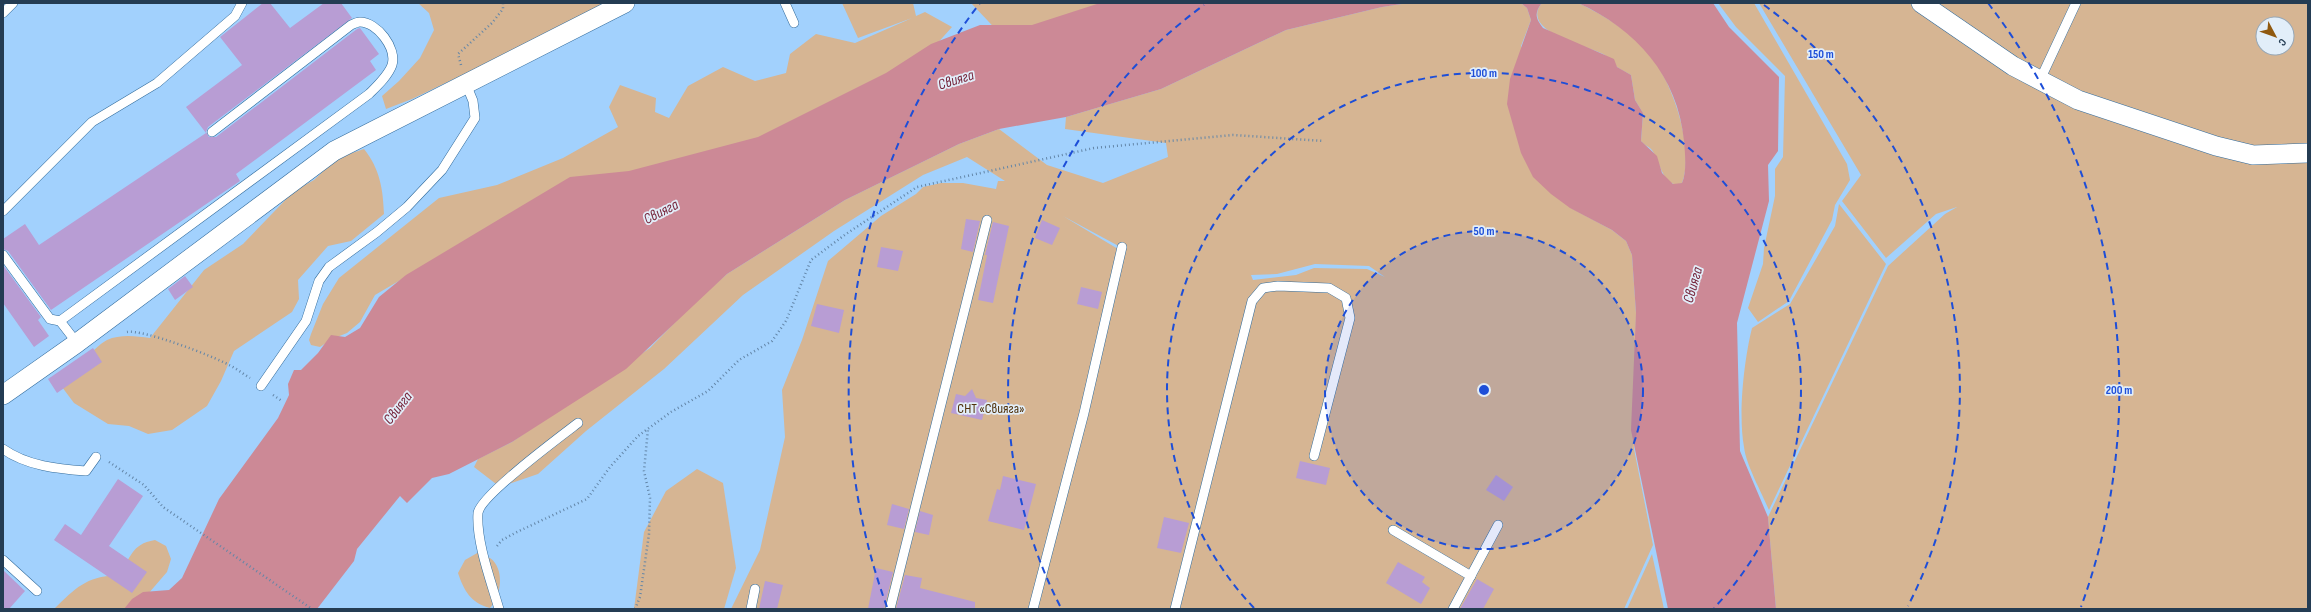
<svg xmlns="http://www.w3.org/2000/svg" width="2311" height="612" font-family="'Sofia Sans Condensed',sans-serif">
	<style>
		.green { fill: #d6b593; fill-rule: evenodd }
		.water { fill: #cc8996 }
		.building { fill: #b89dd4 }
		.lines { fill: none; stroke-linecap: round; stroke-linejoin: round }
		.lane-casing { stroke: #316b9c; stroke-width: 10 }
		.street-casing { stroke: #316b9c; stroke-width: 20 }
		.path { stroke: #6386a8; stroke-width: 2.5; stroke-dasharray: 1 3; stroke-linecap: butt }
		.lane { stroke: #fff; stroke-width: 9 }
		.street { stroke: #fff; stroke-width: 19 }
		.ring { fill: none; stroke: #1d4ed8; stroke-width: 2; stroke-dasharray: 7 5 }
		.labels { text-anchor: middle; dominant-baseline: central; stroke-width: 3.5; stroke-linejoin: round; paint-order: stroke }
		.park-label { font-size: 14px; fill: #51320b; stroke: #e2eef9 }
		.water-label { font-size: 15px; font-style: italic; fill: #77273d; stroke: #e2eef9 }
		.centre { fill: #1d4ed8; stroke: #e2eef9; stroke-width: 2 }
		.ring-label { font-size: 12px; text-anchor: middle; font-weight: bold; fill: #1d4ed8; stroke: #e2eef9; stroke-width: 3.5; stroke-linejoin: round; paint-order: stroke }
	</style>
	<rect width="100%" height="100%" fill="#a2d1fd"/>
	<!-- green -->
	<g class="green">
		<path d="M 418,3 L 613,3 L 412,99 L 386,109 L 382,96 L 399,81 L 420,58 L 434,30 L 429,13 Z"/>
		<path d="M 842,3 L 913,3 L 916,16 L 925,12 L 952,27 L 909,75 L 786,134 L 465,242 L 375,295 L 360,322 L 347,333 L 332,339 L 320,347 L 311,345 L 309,340 L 311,334 L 323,304 L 339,278 L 439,198 L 497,185 L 563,158 L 618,127 L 609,107 L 620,85 L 656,98 L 655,112 L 669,118 L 688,86 L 723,67 L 755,81 L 786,73 L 790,54 L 816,34 L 855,43 L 912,18 L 858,38 Z"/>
		<path d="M 971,3 L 1137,3 L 1005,39 Z"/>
		<path d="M 1408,3 L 1521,3 L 1527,8 L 1531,20 L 1521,46 L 1571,208 L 1612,230 L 1626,241 L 1632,255 L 1636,313 L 1634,449 L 1653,545 L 1624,609 L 731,609 L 760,550 L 785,437 L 782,390 L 802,340 L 828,261 L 881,216 L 916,194 L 923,187 L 941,183 L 963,183 L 996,189 L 998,181 L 1005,181 L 967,157 L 923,175 L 834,231 L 743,295 L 664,369 L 586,431 L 538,474 L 500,487 L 474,467 L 478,459 L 512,442 L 650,348 L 694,303 L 727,274 L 845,200 L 959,144 L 999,129 L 1047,165 L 1103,183 L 1168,157 L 1166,143 L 1065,129 L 1066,117 L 1161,89 L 1286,30 L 1382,7 ZM 1063,216 L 1126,250 L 1118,249 ZM 1315,264 L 1369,266 L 1385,277 L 1367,269 L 1314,268 L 1296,275 L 1253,280 L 1251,275 L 1277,274 Z"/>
		<path d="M 1578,3 C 1604,15 1633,33 1651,56 C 1673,84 1695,149 1682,183 C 1663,191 1660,159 1651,149 C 1648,146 1644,145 1641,141 L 1643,113 L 1635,100 L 1631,75 C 1626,72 1621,70 1617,67 C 1612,63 1609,57 1603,54 C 1586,45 1521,32 1541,4 Z"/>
		<path d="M 1718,3 L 1754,3 L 1847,164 L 1850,180 L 1835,205 L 1832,220 L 1789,301 L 1758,322 L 1748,308 L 1763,264 L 1764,248 L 1775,196 L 1775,169 L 1783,157 L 1785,76 L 1736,27 Z"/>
		<path d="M 1759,3 L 2308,3 L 2308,609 L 1776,609 L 1768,517 L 1888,266 L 1945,214 L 1957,207 L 1936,214 L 1886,258 L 1842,201 L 1861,175 ZM 2263,24 L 2287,24 L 2287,48 L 2263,48 Z"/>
		<path d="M 364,149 C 380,169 383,189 384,214 L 351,241 L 328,246 L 298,280 L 299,299 L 292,312 L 234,351 L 221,381 L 207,406 L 172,430 L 148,434 L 129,426 L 108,424 L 74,403 L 62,387 C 73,374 92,348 107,340 C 120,334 136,336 150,338 L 204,270 L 243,244 L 294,191 L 314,180 L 337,158 Z"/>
		<path d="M 1839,204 L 1886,264 L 1769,510 C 1762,493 1746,465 1744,447 C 1738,415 1744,360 1752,328 L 1790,304 L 1835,226 Z"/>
		<path d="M 697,469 L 723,483 L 736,568 L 724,609 L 634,609 L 644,532 L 666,491 Z"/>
		<path d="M 155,540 L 166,546 L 171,559 L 167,572 L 135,609 L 54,609 C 76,588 85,577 117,575 C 132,559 130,544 155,540 Z"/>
		<path d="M 479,552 C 484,555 492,558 495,563 C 504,576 500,597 490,608 C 471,603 464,591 458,573 L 465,560 Z"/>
		<path d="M 1652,554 L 1664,609 L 1627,609 Z"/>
	</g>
	<!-- water -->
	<g class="water">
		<path d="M 1100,3 L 1408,3 L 1382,7 L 1286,30 L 1161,89 L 1066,117 L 999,129 L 959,144 L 845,200 L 727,274 L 626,369 L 512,442 L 449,474 L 432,478 L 407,503 L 400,496 L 357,549 L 354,561 L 317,609 L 124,609 L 132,599 L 143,592 L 169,590 L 182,578 L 219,499 L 278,418 L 289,395 L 288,384 L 294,370 L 301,370 L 318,353 L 331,335 L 345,337 L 360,328 L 379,297 L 406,275 L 570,177 L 629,171 L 758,137 L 886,73 L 931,44 L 980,25 L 1032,25 Z"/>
		<path d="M 1521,3 L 1545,3 L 1541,4 C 1534,14 1536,19 1543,28 L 1614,59 L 1617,67 L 1631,75 L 1635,100 L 1643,113 L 1641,141 L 1657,156 L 1662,173 L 1673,184 L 1682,183 C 1687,171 1685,154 1684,141 C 1678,76 1636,29 1578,3 L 1713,3 L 1729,27 L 1779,77 L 1778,151 L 1768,165 L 1769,201 L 1737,323 L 1740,451 L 1768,517 L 1776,609 L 1668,609 L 1631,430 L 1636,313 L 1632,255 L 1626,241 L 1612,230 L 1570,208 L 1551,194 L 1533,177 L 1521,153 L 1507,104 L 1510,79 L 1531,20 L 1527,8 Z"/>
	</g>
	<!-- building -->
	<g class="building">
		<path d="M 263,3 L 270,3 L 290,28 L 324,3 L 341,3 L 352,18 L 208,127 L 206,132 L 209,137 L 216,137 L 357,29 L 360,28 L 379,54 L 370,61 L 376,70 L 236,174 L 240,181 L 51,310 L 8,251 L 3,249 L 3,239 L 25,224 L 39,245 L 206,133 L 186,107 L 242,65 L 220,37 Z"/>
		<path d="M 966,219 L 980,221 L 973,252 L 961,249 Z"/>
		<path d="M 1042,220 L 1060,228 L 1052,245 L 1035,238 Z"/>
		<path d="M 993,222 L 1009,226 L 993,303 L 978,300 L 987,255 L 985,255 Z"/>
		<path d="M 881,247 L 903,251 L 898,271 L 877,267 Z"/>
		<path d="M 3,265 L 41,317 L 38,320 L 49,336 L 34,347 L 3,303 Z"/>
		<path d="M 185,276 L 193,287 L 175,300 L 168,289 Z"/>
		<path d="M 1081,287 L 1102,292 L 1098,309 L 1077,304 Z"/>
		<path d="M 817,304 L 844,310 L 839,333 L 811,326 Z"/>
		<path d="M 93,348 L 102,362 L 57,393 L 48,379 Z"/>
		<path d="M 972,389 L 976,398 L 987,400 L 982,420 L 951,413 L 956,394 L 965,396 Z"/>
		<path d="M 1300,461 L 1330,468 L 1326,485 L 1296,478 Z"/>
		<path d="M 1496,475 L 1513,487 L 1504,501 L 1486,490 Z"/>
		<path d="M 1003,476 L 1036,484 L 1024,530 L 988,521 L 997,489 L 1000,490 Z"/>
		<path d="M 118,479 L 143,496 L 109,546 L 147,572 L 132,593 L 54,540 L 65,524 L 81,535 Z"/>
		<path d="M 892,504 L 909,509 L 904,529 L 887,525 Z"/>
		<path d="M 920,511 L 933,515 L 929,535 L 915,532 Z"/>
		<path d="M 1164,517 L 1189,523 L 1181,553 L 1157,548 Z"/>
		<path d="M 1398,562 L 1425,577 L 1422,582 L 1430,588 L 1421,604 L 1386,583 Z"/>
		<path d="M 876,568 L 893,572 L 884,609 L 868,609 Z"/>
		<path d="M 3,570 L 25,591 L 9,609 L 3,609 Z"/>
		<path d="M 905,575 L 922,578 L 920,588 L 975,602 L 975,609 L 896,609 Z"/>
		<path d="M 1477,579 L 1494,589 L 1483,609 L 1460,609 Z"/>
		<path d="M 765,581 L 783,585 L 777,609 L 759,609 Z"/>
	</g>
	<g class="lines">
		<!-- lane casing -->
		<g class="lane-casing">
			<g id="lane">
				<path d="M 785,3 L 794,23"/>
				<path d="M 3,13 L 13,3"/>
				<path d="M 2040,80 L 2076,3"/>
				<path d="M 3,211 L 92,122 L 157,83 L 235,16 L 242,3"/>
				<path d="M 3,255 L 50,319 L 60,321"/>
				<path d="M 77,343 L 60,321 L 369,94 C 377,86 388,76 392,65 C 397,48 377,22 360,22 C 357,22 353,24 351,25 L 212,132"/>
				<path d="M 261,386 L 306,321 L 319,281 L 329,267 L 377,232 L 407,207 L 442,170 L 475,118 L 473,101 L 466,84"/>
				<path d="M 3,449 C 27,466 58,469 86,471 L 96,457"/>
				<path d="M 1393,530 L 1471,576"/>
				<path d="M 3,560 L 37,591"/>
				<path d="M 499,609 C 491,581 476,542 478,513 C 480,496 561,436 578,423"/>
				<path d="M 751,609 L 755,589"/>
				<path d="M 890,609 L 987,220"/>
				<path d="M 1033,609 L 1084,413 L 1122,247"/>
				<path d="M 1175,609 L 1252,301 L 1263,288 L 1278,286 L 1329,288 L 1346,298 L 1350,318 L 1314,456"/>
				<path d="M 1453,609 L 1498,525"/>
			</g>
		</g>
		<!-- street casing -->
		<g class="street-casing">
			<g id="street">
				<path d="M 1921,3 L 2013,66 L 2078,100 L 2216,146 L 2253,155 L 2308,153"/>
				<path d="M 3,395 L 77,343 L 334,151 L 625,3"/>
			</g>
		</g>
		<!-- path -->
		<g class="path">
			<path d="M 461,65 L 458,54 L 492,23 L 503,9 L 503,3"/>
			<path d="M 127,332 C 143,329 213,356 229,365 C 236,368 243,374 250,378"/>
			<path d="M 273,395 L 282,401"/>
			<path d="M 109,462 L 144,485 L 163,507 L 312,609"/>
			<path d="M 497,546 L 502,540 L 517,532 L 587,499 L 610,467 L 638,436 L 671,412 L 708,391 L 739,360 L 772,341 L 786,321 L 811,260 L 846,234 L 917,187 L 1094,148 L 1233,135 L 1324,141"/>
			<path d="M 635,609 L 640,597 L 649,534 L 650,498 L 644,471 L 648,429"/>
		</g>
		<!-- lane -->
		<use href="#lane" class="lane"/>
		<!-- street -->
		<use href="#street" class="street"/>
	</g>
	<!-- distance rings -->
	<circle cx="1484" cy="390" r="159" fill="#1d4ed8" fill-opacity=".12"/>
	<g class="ring">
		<circle cx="1484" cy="390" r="159"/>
		<path d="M1254 608A317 317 0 1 1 1714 608"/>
		<path d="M1060 606A476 476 0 0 1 1204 5M1764 5A476 476 0 0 1 1908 606"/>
		<path d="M887 607A635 635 0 0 1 980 3M1988 3A635 635 0 0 1 2081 607"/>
	</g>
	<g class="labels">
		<!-- park labels -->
		<g class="park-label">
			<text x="991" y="408">СНТ «Свияга»</text>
		</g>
		<!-- water labels -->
		<g class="water-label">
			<text transform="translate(956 80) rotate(-17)">Свияга</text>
			<text transform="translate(661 212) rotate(-27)">Свияга</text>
			<text transform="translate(1693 285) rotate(-74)">Свияга</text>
			<text transform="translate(398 408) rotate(-52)">Свияга</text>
		</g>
	</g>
	<circle cx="1484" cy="390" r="6" class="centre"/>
	<g class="ring-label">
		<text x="1821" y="58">150 m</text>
		<text x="1484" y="77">100 m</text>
		<text x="1484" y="235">50 m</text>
		<text x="2119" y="394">200 m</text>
	</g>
	<!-- border -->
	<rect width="2311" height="612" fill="none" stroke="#243c53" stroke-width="8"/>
	<!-- north arrow -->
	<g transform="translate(2275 36) rotate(131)"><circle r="19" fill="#e2eef9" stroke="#96a7b7"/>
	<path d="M0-3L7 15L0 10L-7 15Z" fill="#90590f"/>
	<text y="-6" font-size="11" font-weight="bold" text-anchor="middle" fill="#243c53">С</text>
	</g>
</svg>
